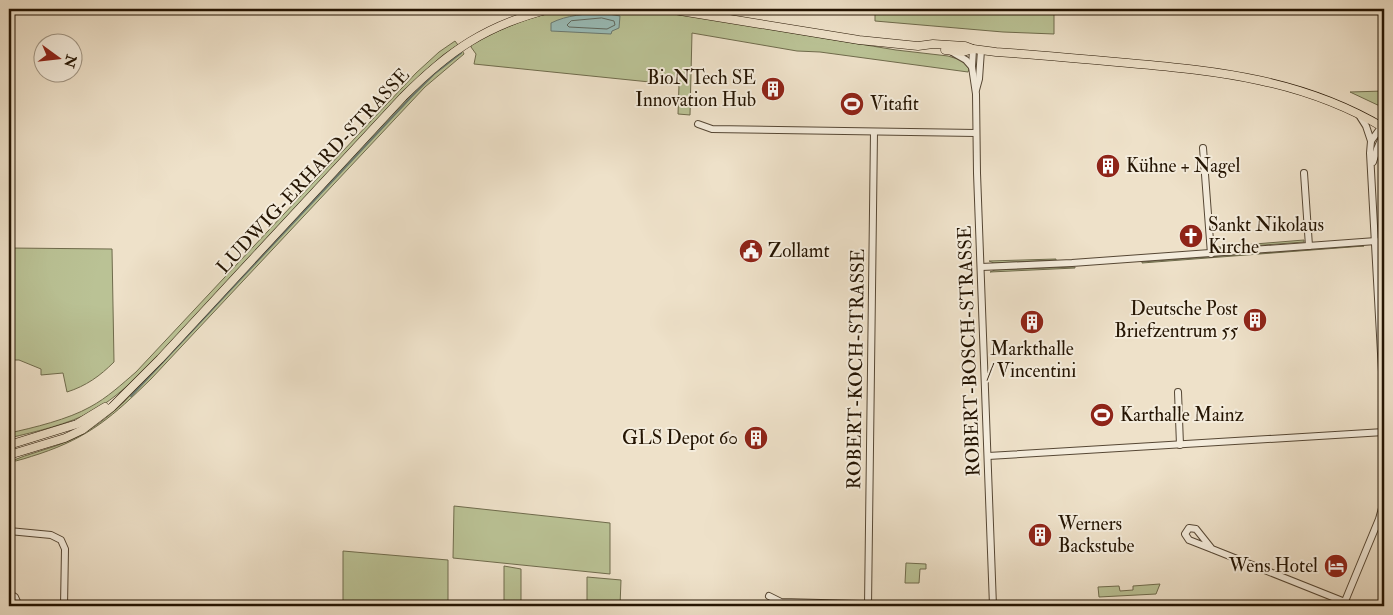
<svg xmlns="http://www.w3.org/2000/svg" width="1393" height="615" font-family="'IM FELL Double Pica',serif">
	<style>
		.green { fill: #bac295; stroke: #6f6b4c }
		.water { fill: #99bdb9; stroke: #6a7970 }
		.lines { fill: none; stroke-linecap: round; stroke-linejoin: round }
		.shore { stroke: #5e685e; stroke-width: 1 }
		.stream { stroke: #6a7970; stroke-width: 2 }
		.minor-casing { stroke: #564734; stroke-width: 8 }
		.major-casing { stroke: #241402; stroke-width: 9 }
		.minor { stroke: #f4ecdc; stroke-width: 6 }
		.major { stroke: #eee1c9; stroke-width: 8 }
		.labels { text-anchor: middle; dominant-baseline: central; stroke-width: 4; stroke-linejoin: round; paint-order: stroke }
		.poi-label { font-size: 19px; fill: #241402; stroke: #f4ecdc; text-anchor: start }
		.street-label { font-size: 19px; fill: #241402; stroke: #f4ecdc }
	</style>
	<rect width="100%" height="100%" fill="#eee1c9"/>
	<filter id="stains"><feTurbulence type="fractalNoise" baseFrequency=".004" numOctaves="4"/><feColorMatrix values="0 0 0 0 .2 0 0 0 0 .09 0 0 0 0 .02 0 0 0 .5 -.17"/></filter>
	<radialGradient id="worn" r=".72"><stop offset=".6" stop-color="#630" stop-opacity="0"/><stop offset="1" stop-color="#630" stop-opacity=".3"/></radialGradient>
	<!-- green -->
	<g class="green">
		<path d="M 570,9 L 645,9 L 667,12 L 896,50 L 948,56 L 961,60 L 969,69 L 968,72 L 820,52 L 797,51 L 692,33 L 690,115 L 678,114 L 679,85 L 474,64 L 476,54 L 471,47 L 472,44 C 504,27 533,15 570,9 Z"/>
		<path d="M 875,9 L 1054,9 L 1054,34 L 1003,32 L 875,21 Z"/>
		<path d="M 455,41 L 458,45 L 443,55 L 419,76 L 152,362 C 134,380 116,398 93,411 C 69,424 35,432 9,438 L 9,433 C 33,428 69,419 90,407 C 107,398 122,384 136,372 L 416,73 L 439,52 Z"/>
		<path d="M 462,50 L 464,54 L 425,87 L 151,379 C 113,416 90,437 39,454 C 29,457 19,461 9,462 C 29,453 51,449 71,440 C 91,431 108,417 124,402 L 422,83 L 438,68 Z"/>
		<path d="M 1384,91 L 1384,108 L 1350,92 Z"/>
		<path d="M 1384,151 L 1384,205 L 1382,206 L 1381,181 Z"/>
		<path d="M 1304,240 L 1304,242 L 1224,248 L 1218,247 Z"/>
		<path d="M 1359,246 L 1364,246 L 1142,263 L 1142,262 Z"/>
		<path d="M 9,248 L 112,249 L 114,362 C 100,376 86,386 67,392 L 63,373 L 41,375 L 41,369 L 19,360 L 9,360 Z"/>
		<path d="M 1056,259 L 1056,260 L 994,263 L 989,261 Z"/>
		<path d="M 1075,267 L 1075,268 L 990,272 L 995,270 Z"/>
		<path d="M 454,506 L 610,523 L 610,574 L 453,558 Z"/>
		<path d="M 343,551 L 448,560 L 448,606 L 343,606 Z"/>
		<path d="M 906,563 L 926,564 L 926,569 L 920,569 L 919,583 L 905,583 Z"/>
		<path d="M 504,566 L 521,569 L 521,606 L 504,606 Z"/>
		<path d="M 587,577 L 621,580 L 620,606 L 587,606 Z"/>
		<path d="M 1160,584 L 1156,594 L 1099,597 L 1098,587 L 1119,586 L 1120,591 L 1133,590 L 1133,586 Z"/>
	</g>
	<!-- water -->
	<path class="water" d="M 603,13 L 620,16 L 619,28 L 612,31 L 611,34 L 551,31 L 551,23 C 567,15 585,14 603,13 Z"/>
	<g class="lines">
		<!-- shore -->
		<path class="shore" d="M 602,18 L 614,21 L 615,25 L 607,29 L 569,27 L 567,25 L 571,21 Z"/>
		<!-- stream -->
		<path class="stream" d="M 131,396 L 412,96 L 434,74 L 461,53"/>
		<!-- minor casing -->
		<g class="minor-casing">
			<g id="minor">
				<path d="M 973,49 L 972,67 L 976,94 L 977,173 L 993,606"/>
				<path d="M 952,52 L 966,60 L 972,67"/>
				<path d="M 976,90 L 979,79 L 981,50"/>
				<path d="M 1359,115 L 1366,126 L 1371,141"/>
				<path d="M 698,124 L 712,129 L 976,133"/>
				<path d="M 1382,126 L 1371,141 L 1370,153 L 1384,408"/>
				<path d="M 1203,148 L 1211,254"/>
				<path d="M 1373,162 L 1377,149 L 1384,133"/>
				<path d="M 1304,173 L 1309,246"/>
				<path d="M 1376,257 L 1384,257"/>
				<path d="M 981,267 L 1072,263 L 1376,241"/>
				<path d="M 1178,392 L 1180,445"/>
				<path d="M 988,456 L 1384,432"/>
				<path d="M 9,531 L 51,535 L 61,540 L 65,549 L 64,606"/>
				<path d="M 1212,549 L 1196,529 L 1189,528 L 1185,534 L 1189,540 L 1212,549 L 1355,606"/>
				<path d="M 9,593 L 15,597 L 19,606"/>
				<path d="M 769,596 L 781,602 L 940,606"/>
				<path d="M 868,606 L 874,132"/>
				<path d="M 1026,606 L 1078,604 L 1090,606"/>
				<path d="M 1343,606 L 1379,519 L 1384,501"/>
			</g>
		</g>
		<!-- major casing -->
		<g class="major-casing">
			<g id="major">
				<path d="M 668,9 L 859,40 L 918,46 L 933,44 L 965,46 L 973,49 L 996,52 C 1040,55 1084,59 1128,63 C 1219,71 1304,80 1384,128"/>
				<path d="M 945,50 L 963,52 L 973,49"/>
				<path d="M 9,445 L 77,424 L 105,407"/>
				<path d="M 9,455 L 65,438 L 82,430 L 112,407 L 160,359 L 403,97 C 449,51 486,25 550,9"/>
			</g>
		</g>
		<!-- minor -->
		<use href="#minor" class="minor"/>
		<!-- major -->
		<use href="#major" class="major"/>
	</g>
	<!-- icons -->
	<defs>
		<g id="building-disc" transform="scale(1.25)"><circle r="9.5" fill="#8f2418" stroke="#f4ecdc"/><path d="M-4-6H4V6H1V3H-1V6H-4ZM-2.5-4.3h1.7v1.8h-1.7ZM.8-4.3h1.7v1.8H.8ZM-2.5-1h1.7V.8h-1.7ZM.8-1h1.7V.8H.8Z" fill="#fff"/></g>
		<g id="stadium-disc" transform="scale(1.25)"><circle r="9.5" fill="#8f2418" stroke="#f4ecdc"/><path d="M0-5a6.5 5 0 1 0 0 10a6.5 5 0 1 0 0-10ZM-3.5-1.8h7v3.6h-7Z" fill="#fff"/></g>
		<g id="church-disc" transform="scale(1.25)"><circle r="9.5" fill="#8f2418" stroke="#f4ecdc"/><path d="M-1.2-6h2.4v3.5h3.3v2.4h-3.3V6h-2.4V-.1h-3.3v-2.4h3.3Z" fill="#fff"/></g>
		<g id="civic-disc" transform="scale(1.25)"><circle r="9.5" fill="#8f2418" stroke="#f4ecdc"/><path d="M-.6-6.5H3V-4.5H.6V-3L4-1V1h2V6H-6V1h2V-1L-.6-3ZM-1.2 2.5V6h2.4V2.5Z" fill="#fff"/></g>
		<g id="hotel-disc" transform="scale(1.25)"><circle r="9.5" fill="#8f2418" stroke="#f4ecdc"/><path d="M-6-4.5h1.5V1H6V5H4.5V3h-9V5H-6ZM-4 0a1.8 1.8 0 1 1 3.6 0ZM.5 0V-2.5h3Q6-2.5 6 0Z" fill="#fff"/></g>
	</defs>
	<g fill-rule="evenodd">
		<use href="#building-disc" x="773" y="89"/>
		<use href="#stadium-disc" x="852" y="104"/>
		<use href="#building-disc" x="1108" y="166"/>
		<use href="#church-disc" x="1191" y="236"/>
		<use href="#civic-disc" x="751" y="251"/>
		<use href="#building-disc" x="1255" y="320"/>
		<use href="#building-disc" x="1032" y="322"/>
		<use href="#stadium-disc" x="1102" y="415"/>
		<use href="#building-disc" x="756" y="438"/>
		<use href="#building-disc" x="1040" y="535"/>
		<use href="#hotel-disc" x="1336" y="566"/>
	</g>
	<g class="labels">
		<!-- poi labels -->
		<g class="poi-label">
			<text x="756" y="78" text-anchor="end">BioNTech SE<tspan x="756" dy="22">Innovation Hub</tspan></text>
			<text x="870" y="104">Vitafit</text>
			<text x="1126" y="166">Kühne + Nagel</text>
			<text x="1208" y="225">Sankt Nikolaus<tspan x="1208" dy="22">Kirche</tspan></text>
			<text x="768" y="251">Zollamt</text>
			<text x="1238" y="309" text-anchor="end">Deutsche Post<tspan x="1238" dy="22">Briefzentrum 55</tspan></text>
			<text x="1032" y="349" text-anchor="middle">Markthalle<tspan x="1032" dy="22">/ Vincentini</tspan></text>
			<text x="1120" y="415">Karthalle Mainz</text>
			<text x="738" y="438" text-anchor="end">GLS Depot 60</text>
			<text x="1058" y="524">Werners<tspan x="1058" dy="22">Backstube</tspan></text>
			<text x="1318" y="566" text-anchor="end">Wens Hotel</text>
		</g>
		<!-- street labels -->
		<g class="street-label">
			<text transform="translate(313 171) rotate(-47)">LUDWIG-ERHARD-STRASSE</text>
			<text transform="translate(969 351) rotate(-92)">ROBERT-BOSCH-STRASSE</text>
			<text transform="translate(856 369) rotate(-89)">ROBERT-KOCH-STRASSE</text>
		</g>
	</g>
	<!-- margin -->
	<rect width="1393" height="615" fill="none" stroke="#eee1c9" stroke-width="30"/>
	<rect x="10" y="10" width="1373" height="595" fill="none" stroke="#241402" stroke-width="2.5"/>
	<rect x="15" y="15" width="1363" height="585" fill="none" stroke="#241402"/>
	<!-- north arrow -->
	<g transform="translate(58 58) rotate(105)"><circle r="24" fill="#f4ecdc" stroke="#a19685"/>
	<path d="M0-4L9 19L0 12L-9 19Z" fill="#8f2418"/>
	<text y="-8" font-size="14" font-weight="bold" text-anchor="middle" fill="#241402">N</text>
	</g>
	<rect width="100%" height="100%" filter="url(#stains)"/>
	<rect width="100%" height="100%" fill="url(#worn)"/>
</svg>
